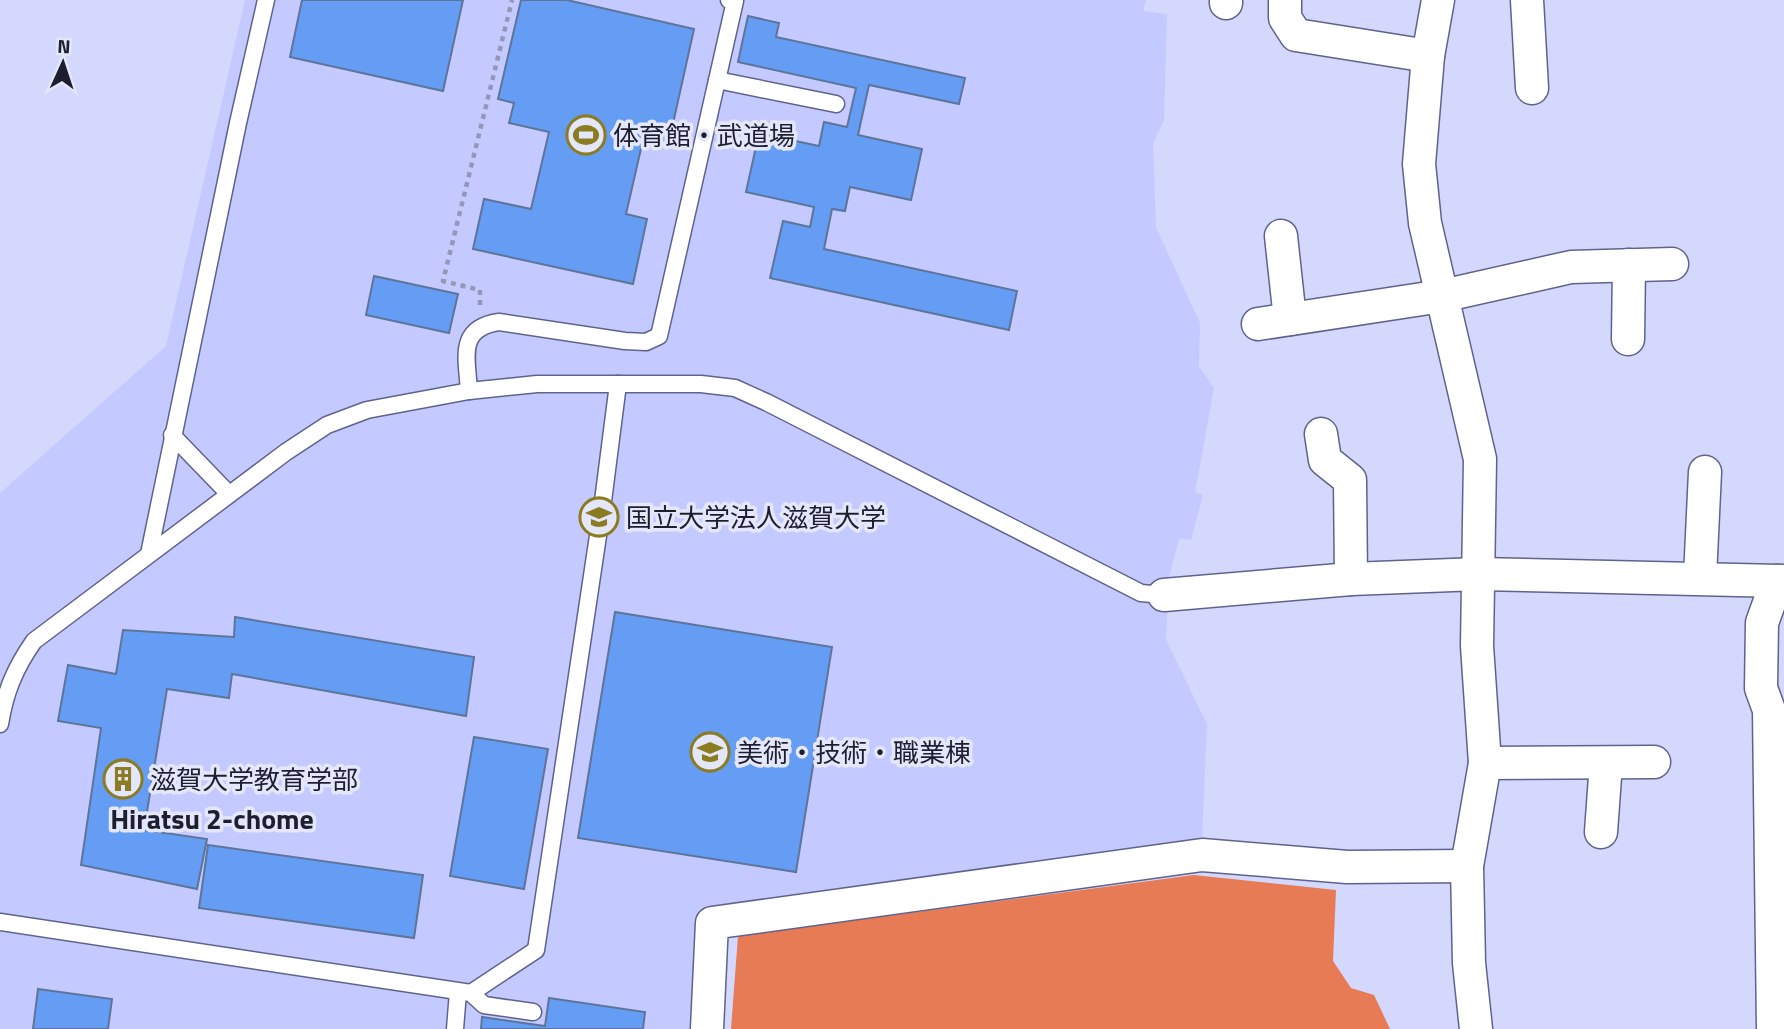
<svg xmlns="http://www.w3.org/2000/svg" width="1784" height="1029" font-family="'Titillium Web','Noto Sans JP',sans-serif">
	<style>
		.built { fill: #c4caff }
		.forest { fill: #e67b56 }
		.building { fill: #659cf4; stroke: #5e7599; stroke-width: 2 }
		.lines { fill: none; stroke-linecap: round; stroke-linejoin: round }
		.lane-casing { stroke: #5f638b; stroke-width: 19 }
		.street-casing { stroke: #5f638b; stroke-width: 35 }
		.path { stroke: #9497b5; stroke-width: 4.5; stroke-dasharray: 5 5; stroke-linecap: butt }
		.lane { stroke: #fff; stroke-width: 16 }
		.street { stroke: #fff; stroke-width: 32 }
		.labels { text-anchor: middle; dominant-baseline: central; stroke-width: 7; stroke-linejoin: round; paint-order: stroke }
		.poi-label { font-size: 26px; fill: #1d1f30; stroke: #e4e7fa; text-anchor: start }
		.neighbourhood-label { font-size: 28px; font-weight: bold; fill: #1d1f30; stroke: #e4e7fa }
	</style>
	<rect width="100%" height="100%" fill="#d4d8fd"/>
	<!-- built -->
	<path class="built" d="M 245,0 L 1146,0 L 1143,11 L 1167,14 L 1164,120 L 1153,143 L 1156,227 L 1200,323 L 1199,366 L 1214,388 L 1195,492 L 1203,495 L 1191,540 L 1179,539 L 1169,578 L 1166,640 L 1207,724 L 1202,843 L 704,913 L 697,1029 L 0,1029 L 0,493 L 166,346 Z"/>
	<!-- forest -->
	<path class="forest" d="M 1194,875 L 1336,890 L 1333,961 L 1351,988 L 1374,995 L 1390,1029 L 731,1029 L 738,936 Z"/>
	<!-- building -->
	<g class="building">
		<path d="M 302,0 L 463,0 L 443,91 L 290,57 Z"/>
		<path d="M 521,0 L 567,0 L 694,29 L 668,146 L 643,140 L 626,214 L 647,219 L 633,284 L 473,249 L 484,199 L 531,209 L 549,132 L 509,123 L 514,103 L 498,99 Z"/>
		<path d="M 748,16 L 779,23 L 776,37 L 965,78 L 959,104 L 869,85 L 858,135 L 922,149 L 911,200 L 850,187 L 845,211 L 832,209 L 824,249 L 1017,291 L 1009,330 L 770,278 L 783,221 L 810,227 L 814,207 L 746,192 L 759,133 L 819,146 L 824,122 L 847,127 L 856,88 L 738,62 Z"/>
		<path d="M 374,276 L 458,294 L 449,333 L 366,315 Z"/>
		<path d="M 615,612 L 832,647 L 796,872 L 578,838 Z"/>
		<path d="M 235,617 L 474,657 L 466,716 L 232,674 L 229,698 L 167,689 L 144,830 L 207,839 L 197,889 L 81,865 L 101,728 L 58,721 L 68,665 L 116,674 L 123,630 L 234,637 Z"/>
		<path d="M 474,737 L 548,749 L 524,889 L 450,876 Z"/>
		<path d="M 208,845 L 423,875 L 414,938 L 199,908 Z"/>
		<path d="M 38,989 L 112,999 L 108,1029 L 33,1029 Z"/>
		<path d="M 549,998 L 645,1012 L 643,1029 L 481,1029 L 482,1017 L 545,1026 Z"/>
	</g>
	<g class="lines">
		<!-- lane casing -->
		<g class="lane-casing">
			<g id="lane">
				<path d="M 717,80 L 836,104"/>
				<path d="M 469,391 C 467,358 457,328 499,322 L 625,341 L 646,342 L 659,336 L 735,1 L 729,0"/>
				<path d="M 172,435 L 229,494"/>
				<path d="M 149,554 L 238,123 L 266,0"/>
				<path d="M 0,724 C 5,692 15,668 34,641 L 286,452 L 327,425 L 367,410 L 469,391 L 537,384 L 701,384 L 735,388 L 766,402 L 1141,593 L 1164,595"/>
				<path d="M 0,922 L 471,993 L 484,1005 L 533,1012"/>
				<path d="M 471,993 L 536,950 L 602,509 L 618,384"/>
				<path d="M 455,1029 L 458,992"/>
			</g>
		</g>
		<!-- street casing -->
		<g class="street-casing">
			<g id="street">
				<path d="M 1285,0 L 1285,18 L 1296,35 L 1428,56"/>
				<path d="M 1438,0 L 1428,56 L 1419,164 L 1425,223 L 1480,459 L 1477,646 L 1485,763 L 1467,866 L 1469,963 L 1476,1029"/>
				<path d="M 1527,0 L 1532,88"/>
				<path d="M 1226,3 L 1226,0"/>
				<path d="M 1281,236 L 1290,319"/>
				<path d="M 1258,324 L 1442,296 L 1571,267 L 1672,264"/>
				<path d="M 1628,339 L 1629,265"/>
				<path d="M 1321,434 L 1325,460 L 1350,480 L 1351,579"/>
				<path d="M 1700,577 L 1705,472"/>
				<path d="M 1164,595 L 1351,579 L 1478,574 L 1784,581"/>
				<path d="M 1485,763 L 1654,762"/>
				<path d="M 1601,832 L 1606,763"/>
				<path d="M 707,1029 L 712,923 L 1202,855 L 1347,867 L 1467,866"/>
				<path d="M 1773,1029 L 1769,710 L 1761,688 L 1762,623 L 1777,581"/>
			</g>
		</g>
		<!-- path -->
		<path class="path" d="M 480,305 L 480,290 L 443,281 L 512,0"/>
		<!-- lane -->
		<use href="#lane" class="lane"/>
		<!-- street -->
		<use href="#street" class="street"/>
	</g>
	<!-- icons -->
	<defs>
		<g id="stadium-ring" transform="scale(2.0125)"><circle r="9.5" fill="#e4e7fa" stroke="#8b7c21" stroke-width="1.5"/><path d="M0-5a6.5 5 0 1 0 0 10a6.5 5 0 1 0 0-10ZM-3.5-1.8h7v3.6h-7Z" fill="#8b7c21"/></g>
		<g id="university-ring" transform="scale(2.0125)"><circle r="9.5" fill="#e4e7fa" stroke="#8b7c21" stroke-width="1.5"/><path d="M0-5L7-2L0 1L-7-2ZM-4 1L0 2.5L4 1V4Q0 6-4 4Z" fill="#8b7c21"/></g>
		<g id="building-ring" transform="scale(2.0125)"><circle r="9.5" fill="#e4e7fa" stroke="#8b7c21" stroke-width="1.5"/><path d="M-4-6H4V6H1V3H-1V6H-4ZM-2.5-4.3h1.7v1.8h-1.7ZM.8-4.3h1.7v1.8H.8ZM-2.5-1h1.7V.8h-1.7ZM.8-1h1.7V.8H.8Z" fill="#8b7c21"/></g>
	</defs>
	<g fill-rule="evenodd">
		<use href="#stadium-ring" x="586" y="135"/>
		<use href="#university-ring" x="599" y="517"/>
		<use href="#university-ring" x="710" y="752"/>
		<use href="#building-ring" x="123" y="779"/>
	</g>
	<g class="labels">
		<!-- poi labels -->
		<g class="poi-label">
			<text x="613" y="135">体育館・武道場</text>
			<text x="626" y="517">国立大学法人滋賀大学</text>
			<text x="737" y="752">美術・技術・職業棟</text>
			<text x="150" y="779">滋賀大学教育学部</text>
		</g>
		<!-- neighbourhood labels -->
		<g class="neighbourhood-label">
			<text x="212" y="818">Hiratsu 2-chome</text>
		</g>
	</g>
	<!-- north arrow -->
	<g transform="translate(63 63) rotate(3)" stroke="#e4e7fa" stroke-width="5" paint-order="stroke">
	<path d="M0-5L12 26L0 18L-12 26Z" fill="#1d1f30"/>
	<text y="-10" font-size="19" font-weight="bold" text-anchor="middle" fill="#1d1f30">N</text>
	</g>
</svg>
